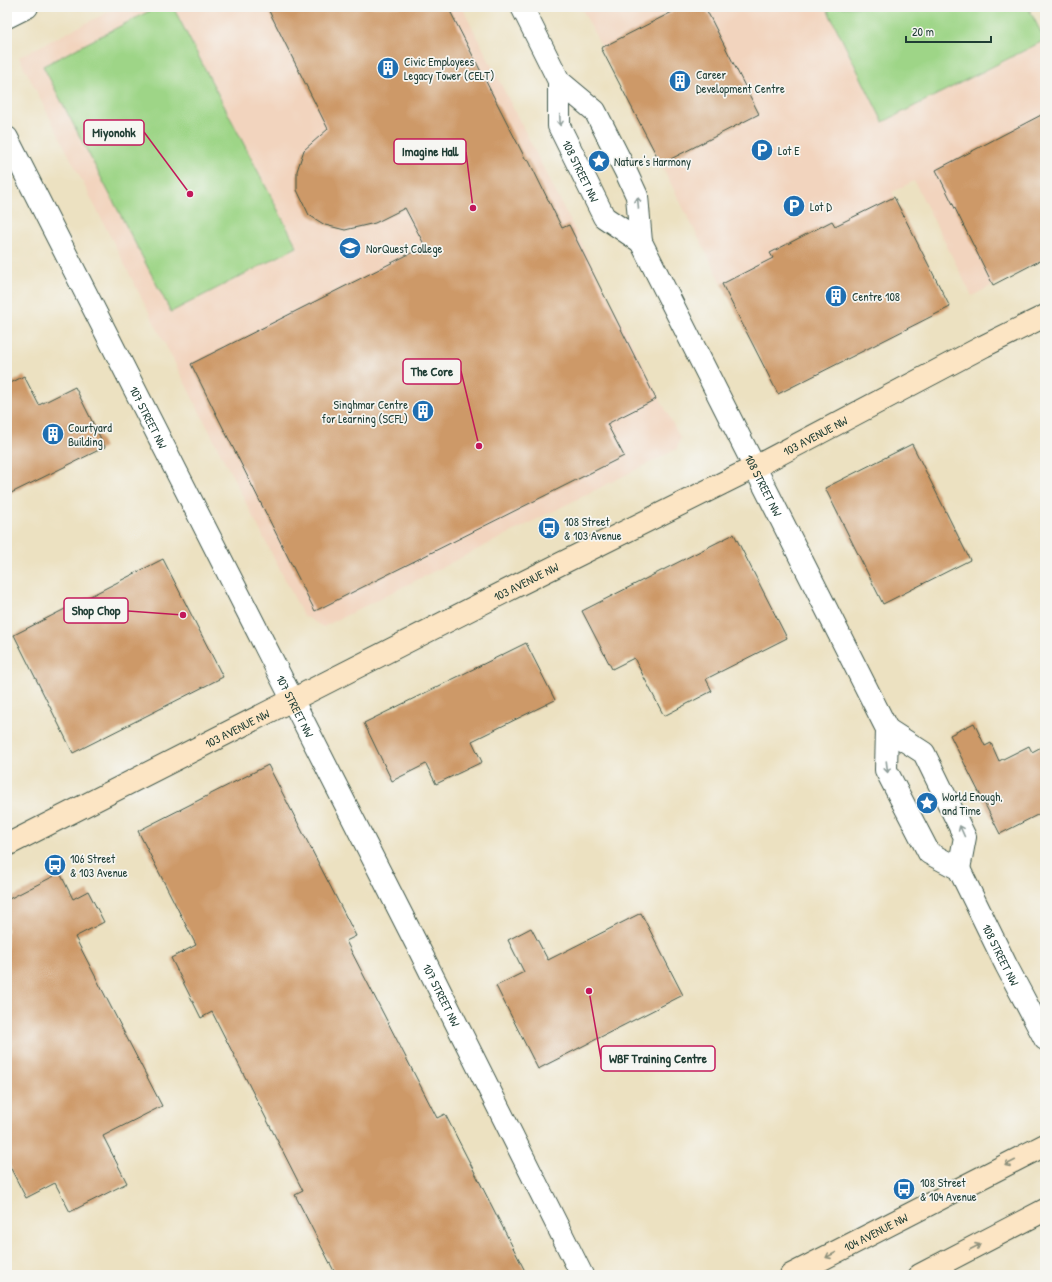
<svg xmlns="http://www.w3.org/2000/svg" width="1052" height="1282" font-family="'Patrick Hand',sans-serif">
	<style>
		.built { fill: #f2d4be }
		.green { fill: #9ed587; stroke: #5e895e }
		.building { fill: #cd9968 }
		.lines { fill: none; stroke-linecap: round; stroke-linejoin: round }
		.street-casing { stroke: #3e5649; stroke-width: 24 }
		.secondary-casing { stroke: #3e5649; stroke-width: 24 }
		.street { stroke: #fff; stroke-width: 22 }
		.secondary { stroke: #fce5c4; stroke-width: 22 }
		.oneway { stroke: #8f9e9a }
		.oneway2 { stroke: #8e917c }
		.labels { text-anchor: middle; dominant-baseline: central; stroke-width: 3.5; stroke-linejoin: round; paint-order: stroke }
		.poi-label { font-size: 12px; fill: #1f3d34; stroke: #f6f6f2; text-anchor: start }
		.street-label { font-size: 12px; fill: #1f3d34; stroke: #f6f6f2 }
		.leader { fill: none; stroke: #c2185b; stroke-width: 1.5 }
		.callout-dot { fill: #c2185b; stroke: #f6f6f2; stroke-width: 1.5 }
		.callout { fill: #f6f6f2; stroke: #c2185b; stroke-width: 1.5 }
		.callout-label { font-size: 13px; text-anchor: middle; font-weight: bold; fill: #1f3d34 }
	</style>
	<rect width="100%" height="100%" fill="#f6f6f2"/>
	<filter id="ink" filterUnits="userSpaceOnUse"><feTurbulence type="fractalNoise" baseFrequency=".025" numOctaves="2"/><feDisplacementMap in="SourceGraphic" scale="8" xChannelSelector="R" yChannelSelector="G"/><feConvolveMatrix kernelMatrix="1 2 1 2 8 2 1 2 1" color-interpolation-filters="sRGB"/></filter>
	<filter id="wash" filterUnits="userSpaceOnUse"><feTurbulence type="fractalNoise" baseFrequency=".012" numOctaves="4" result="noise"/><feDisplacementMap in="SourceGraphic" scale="16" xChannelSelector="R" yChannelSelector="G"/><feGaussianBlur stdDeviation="0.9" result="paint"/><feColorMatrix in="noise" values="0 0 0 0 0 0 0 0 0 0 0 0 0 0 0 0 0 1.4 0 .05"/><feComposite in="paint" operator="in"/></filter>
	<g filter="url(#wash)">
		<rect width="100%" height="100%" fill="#ece1c1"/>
		<!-- built -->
		<g class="built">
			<path d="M 118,7 L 462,7 L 680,438 L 677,449 L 323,627 L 303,615 L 19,57 Z"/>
			<path d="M 581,7 L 1028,7 L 1045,41 L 1045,258 L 972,296 L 914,181 L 892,192 L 950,307 L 778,394 Z"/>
		</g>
		<!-- green -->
		<g class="green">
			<path d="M 157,7 L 173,7 L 297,247 L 171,312 L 43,66 Z"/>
			<path d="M 826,7 L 1028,7 L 1045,40 L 883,122 Z"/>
		</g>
		<g id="blocks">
			<!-- building -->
			<g class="building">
				<path d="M 267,7 L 448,7 L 526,160 L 528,159 L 562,228 L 569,225 L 656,399 L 607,424 L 624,456 L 315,611 L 191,364 L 425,246 L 405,208 L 375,223 L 345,230 L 325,225 L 309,215 L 297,190 L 297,171 L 304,150 L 328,129 Z"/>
				<path d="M 682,7 L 705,7 L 759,114 L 661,164 L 601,48 Z"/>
				<path d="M 1045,113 L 1045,258 L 993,285 L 936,170 Z"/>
				<path d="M 894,197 L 950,307 L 778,394 L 722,284 L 773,258 L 770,253 L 832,221 L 835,226 Z"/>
				<path d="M 24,376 L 39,405 L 75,387 L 105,447 L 7,495 L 7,385 Z"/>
				<path d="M 912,444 L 970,560 L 883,604 L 825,488 Z"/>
				<path d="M 734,534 L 787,638 L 706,679 L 712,691 L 664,716 L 634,658 L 612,669 L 582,611 Z"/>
				<path d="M 163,559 L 223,677 L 73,753 L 14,635 Z"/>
				<path d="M 526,643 L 555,700 L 472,741 L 482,762 L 436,784 L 426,764 L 392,781 L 364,723 Z"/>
				<path d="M 974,723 L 985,746 L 991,743 L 999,761 L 1029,746 L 1032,752 L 1045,745 L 1045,811 L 1000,834 L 950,735 Z"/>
				<path d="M 268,765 L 356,936 L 346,941 L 437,1118 L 445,1114 L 527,1275 L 336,1275 L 295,1195 L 303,1191 L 212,1012 L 201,1018 L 171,958 L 196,945 L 138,831 Z"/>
				<path d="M 60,873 L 73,899 L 88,891 L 104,922 L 75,937 L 162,1106 L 103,1136 L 127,1183 L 70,1212 L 55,1183 L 26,1198 L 7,1161 L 7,900 Z"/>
				<path d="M 641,913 L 683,995 L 538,1069 L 496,986 L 524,972 L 508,940 L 531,928 L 548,960 Z"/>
			</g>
		</g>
	</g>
	<g filter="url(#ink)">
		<use href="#blocks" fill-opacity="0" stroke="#3e5649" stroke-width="1"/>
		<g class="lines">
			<!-- street casing -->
			<g class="street-casing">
				<g id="street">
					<path id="s1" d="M 522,7 L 559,81 L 595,111 L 625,170 L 637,196 L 641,242 L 887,729 L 886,770 L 929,853 L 959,869 L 1006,965 L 1045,1039"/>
					<path d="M 7,17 L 27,7"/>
					<path id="s2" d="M 559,81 L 559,126 L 604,217 L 641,242"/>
					<path id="s3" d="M 7,138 L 418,947 L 582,1275"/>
					<path d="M 887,729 L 924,753 L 965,837 L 959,869"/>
				</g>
			</g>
			<!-- secondary casing -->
			<g class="secondary-casing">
				<g id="secondary">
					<path id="s4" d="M 7,845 L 520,584 L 755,467 L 984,346 L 1045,316"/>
					<path id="s5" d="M 791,1275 L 1045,1145"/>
					<path d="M 920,1275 L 1045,1210"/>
				</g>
			</g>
			<!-- street -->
			<use href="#street" class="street"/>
			<!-- secondary -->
			<use href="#secondary" class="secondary"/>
		</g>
		<!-- one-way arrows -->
		<defs><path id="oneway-shaft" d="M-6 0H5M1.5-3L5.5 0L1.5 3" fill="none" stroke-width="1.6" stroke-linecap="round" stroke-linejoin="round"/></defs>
		<g class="oneway">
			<use href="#oneway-shaft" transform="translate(560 120) rotate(87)"/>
			<use href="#oneway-shaft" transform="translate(638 203) rotate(-95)"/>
			<use href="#oneway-shaft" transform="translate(887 767) rotate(83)"/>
			<use href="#oneway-shaft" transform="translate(962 831) rotate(-114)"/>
		</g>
		<g class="oneway2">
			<use href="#oneway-shaft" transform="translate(1010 1163) rotate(153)"/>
			<use href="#oneway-shaft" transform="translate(975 1247) rotate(-27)"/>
			<use href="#oneway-shaft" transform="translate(831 1255) rotate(153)"/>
		</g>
	</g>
	<!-- icons -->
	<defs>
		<g id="building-disc" transform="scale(1.15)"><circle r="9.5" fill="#1f6fb2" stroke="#f6f6f2"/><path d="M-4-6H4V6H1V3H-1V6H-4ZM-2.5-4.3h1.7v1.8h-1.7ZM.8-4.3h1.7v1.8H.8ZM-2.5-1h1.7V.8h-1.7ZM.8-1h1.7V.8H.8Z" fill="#fff"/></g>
		<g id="parking-disc" transform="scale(1.15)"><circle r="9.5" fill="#1f6fb2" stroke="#f6f6f2"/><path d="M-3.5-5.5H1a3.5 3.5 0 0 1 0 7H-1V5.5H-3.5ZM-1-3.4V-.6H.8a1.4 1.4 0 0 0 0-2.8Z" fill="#fff"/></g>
		<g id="sight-disc" transform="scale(1.15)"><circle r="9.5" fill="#1f6fb2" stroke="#f6f6f2"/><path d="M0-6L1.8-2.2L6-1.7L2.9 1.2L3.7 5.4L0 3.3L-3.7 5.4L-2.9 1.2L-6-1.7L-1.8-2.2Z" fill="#fff"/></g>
		<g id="university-disc" transform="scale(1.15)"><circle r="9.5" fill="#1f6fb2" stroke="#f6f6f2"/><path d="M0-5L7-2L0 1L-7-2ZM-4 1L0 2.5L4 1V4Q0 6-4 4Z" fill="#fff"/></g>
		<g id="bus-disc" transform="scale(1.15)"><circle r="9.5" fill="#1f6fb2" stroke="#f6f6f2"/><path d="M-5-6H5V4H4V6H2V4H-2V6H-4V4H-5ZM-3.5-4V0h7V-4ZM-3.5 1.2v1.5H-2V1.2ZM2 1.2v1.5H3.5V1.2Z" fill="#fff"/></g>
	</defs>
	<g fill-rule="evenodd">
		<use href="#building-disc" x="388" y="68"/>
		<use href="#building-disc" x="680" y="81"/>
		<use href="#parking-disc" x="762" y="150"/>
		<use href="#sight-disc" x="599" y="161"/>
		<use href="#parking-disc" x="794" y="206"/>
		<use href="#university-disc" x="350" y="248"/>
		<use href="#building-disc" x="836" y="296"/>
		<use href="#building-disc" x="423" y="411"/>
		<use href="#building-disc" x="53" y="434"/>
		<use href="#bus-disc" x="549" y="528"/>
		<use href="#sight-disc" x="927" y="803"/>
		<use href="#bus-disc" x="55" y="865"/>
		<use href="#bus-disc" x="904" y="1189"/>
	</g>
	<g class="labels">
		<!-- poi labels -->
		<g class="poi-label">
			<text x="404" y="61">Civic Employees<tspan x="404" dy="14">Legacy Tower (CELT)</tspan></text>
			<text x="696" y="74">Career<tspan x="696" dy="14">Development Centre</tspan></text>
			<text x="778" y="150">Lot E</text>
			<text x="614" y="161">Nature's Harmony</text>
			<text x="810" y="206">Lot D</text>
			<text x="366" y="248">NorQuest College</text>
			<text x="852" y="296">Centre 108</text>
			<text x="408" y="404" text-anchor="end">Singhmar Centre<tspan x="408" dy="14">for Learning (SCFL)</tspan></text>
			<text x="68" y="427">Courtyard<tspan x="68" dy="14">Building</tspan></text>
			<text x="564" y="521">108 Street<tspan x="564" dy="14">&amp; 103 Avenue</tspan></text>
			<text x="942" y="796">World Enough,<tspan x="942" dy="14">and Time</tspan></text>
			<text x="70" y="858">106 Street<tspan x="70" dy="14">&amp; 103 Avenue</tspan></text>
			<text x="920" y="1182">108 Street<tspan x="920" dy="14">&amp; 104 Avenue</tspan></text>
		</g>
		<!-- street labels -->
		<g class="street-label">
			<text stroke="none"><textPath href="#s2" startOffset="95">108 STREET NW</textPath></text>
			<text stroke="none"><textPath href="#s3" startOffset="313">107 STREET NW</textPath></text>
			<text stroke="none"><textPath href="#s4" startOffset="906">103 AVENUE NW</textPath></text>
			<text stroke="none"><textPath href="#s1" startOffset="543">108 STREET NW</textPath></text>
			<text stroke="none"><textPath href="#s4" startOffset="582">103 AVENUE NW</textPath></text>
			<text stroke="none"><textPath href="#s3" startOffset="637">107 STREET NW</textPath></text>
			<text stroke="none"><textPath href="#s4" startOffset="258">103 AVENUE NW</textPath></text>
			<text stroke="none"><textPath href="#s1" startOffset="1080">108 STREET NW</textPath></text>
			<text stroke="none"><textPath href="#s3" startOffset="961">107 STREET NW</textPath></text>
			<text stroke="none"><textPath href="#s5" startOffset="95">104 AVENUE NW</textPath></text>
		</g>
	</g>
	<!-- callouts -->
	<path class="leader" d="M190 194L144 132M473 208L466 152M479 446L461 371M183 615L128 611M589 991L601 1059"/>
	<g class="callout-dot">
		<circle cx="190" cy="194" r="4"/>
		<circle cx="473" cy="208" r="4"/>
		<circle cx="479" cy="446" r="4"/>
		<circle cx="183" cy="615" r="4"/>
		<circle cx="589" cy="991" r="4"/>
	</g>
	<g class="callout">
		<rect x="84" y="120" width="60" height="25" rx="4"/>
		<rect x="394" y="139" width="72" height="25" rx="4"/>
		<rect x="403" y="359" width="58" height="25" rx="4"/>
		<rect x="64" y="598" width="64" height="25" rx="4"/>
		<rect x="601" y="1046" width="114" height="25" rx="4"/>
	</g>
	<g class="callout-label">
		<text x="114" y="137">Miyonohk</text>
		<text x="430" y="156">Imagine Hall</text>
		<text x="432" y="376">The Core</text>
		<text x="96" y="615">Shop Chop</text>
		<text x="658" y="1063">WBF Training Centre</text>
	</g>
	<!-- margin -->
	<rect width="1052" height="1282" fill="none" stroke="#f6f6f2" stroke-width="24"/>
	<!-- scale -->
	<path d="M906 36v6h85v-6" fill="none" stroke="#1f3d34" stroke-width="2"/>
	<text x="912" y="36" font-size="12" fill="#1f3d34" stroke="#f6f6f2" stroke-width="3" paint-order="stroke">20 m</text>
</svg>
